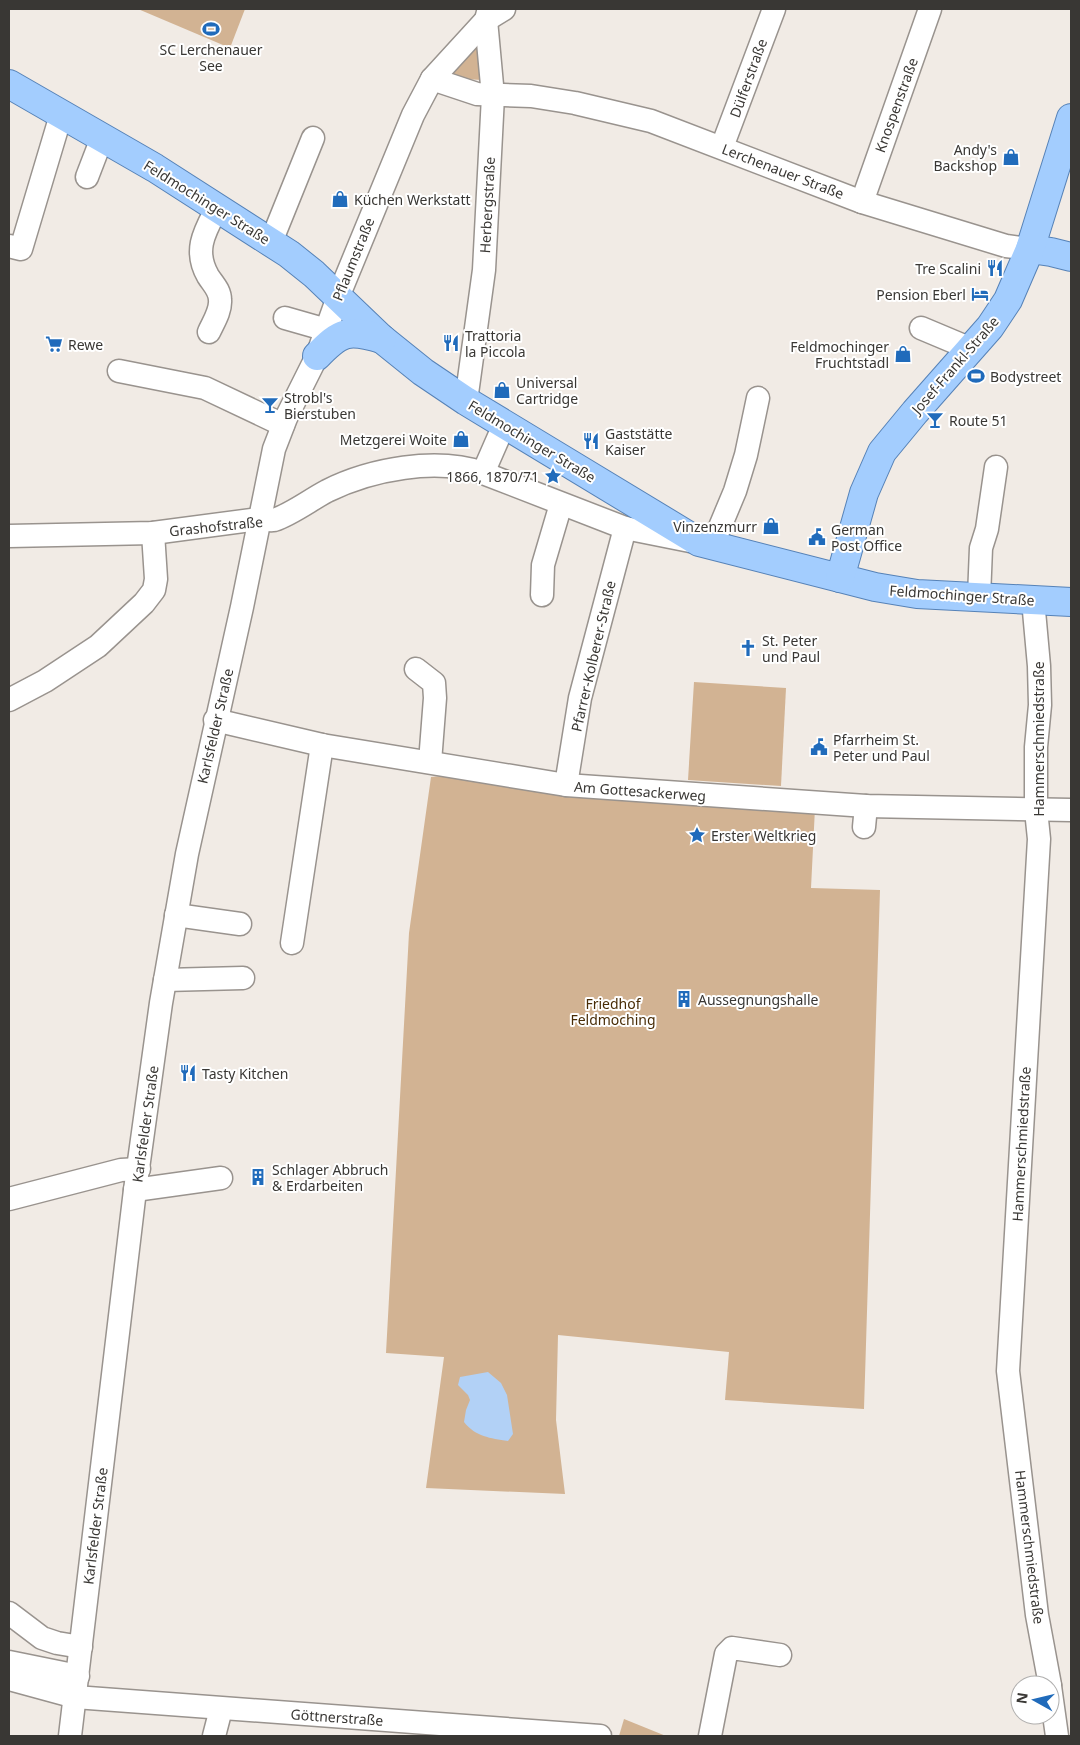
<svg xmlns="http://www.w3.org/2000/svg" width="1080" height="1745" font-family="'Noto Sans',sans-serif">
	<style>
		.green { fill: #d2b393 }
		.water { fill: #b2d1f6 }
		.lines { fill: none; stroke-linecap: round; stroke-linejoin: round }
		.minor-casing { stroke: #99938e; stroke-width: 25 }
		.major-casing { stroke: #5682b7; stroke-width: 30 }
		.minor { stroke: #fff; stroke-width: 22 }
		.major { stroke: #a3cdfe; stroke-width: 28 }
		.labels { text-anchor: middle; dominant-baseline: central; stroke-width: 4; stroke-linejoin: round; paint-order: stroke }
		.poi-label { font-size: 14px; fill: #393734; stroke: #fff; text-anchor: start }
		.street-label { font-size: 14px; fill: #393734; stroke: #fff }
		.park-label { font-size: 14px; fill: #482c06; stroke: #fff }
	</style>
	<rect width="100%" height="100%" fill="#f1ebe5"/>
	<!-- green -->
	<g class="green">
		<path d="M 138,9 L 245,9 L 230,48 Z"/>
		<path d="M 477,46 L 481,80 L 451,78 L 450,76 Z"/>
		<path d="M 694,682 L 786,688 L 781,786 L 688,780 Z"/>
		<path d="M 452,775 L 815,808 L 811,888 L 880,890 L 864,1409 L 725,1400 L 729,1352 L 558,1335 L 556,1420 L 565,1494 L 426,1488 L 444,1357 L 386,1353 L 409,933 L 431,777 Z"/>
		<path d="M 624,1719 L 666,1736 L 619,1736 Z"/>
	</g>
	<!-- water -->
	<path class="water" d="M 488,1372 L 501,1383 L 507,1395 L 513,1434 L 508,1441 C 490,1438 476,1437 464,1422 L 466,1410 L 470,1400 L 468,1395 L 458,1385 L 460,1377 Z"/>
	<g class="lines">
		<!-- minor casing -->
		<g class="minor-casing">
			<g id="minor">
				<path d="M 432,79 L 477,94 L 531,96 L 575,103 L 651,121 L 862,202 L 1006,246 L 1030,249"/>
				<path d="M 722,147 L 774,9"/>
				<path d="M 87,177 L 102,138"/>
				<path d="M 862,202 L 930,9"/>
				<path d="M 271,242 L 313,138"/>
				<path d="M 9,246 L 21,249 L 61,115"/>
				<path d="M 285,318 L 327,330"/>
				<path d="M 921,328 L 971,349"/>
				<path d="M 209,332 C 213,323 221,311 220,300 C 220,290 213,284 208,276 C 193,250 205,231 217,208"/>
				<path d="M 119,371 L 205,388 L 283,425"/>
				<path d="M 466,401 L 484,270 L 493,96 L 486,20 L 488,12"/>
				<path d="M 483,473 L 504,425"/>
				<path d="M 9,536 L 153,533 L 259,519 C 263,519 269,521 274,520 C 292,514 310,500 327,491 C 371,469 436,457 483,473 L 625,528 L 690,541"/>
				<path d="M 712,546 L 735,491 L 746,455 L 758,398"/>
				<path d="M 542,595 L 543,565 L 561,504"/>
				<path d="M 979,597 L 981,548 L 987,529 L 996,467"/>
				<path d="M 1033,600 L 1039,666 L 1040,705 L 1036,747 L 1036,810 L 1039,839 L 1008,1371 L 1037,1615 L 1050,1685"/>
				<path d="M 416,669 L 434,683 L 435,698 L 430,762"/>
				<path d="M 9,700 L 45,681 L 98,646 L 144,603 L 154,590 L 156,579 L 153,533"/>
				<path d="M 215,720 L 322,745 L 566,785 L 866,806 L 1071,810"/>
				<path d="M 566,785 L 580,698 L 625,528"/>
				<path d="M 864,827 L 866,806"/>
				<path d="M 176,915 L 240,924"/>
				<path d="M 292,943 L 322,745"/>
				<path d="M 165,980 L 243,978"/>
				<path d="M 135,1190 L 221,1178"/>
				<path d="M 9,1199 L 121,1170 L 139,1169"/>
				<path d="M 9,1613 L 42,1638 L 57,1643 L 81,1647"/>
				<path d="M 9,1662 L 78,1676"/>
				<path d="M 9,1679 L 75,1697 L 600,1736"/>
				<path d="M 1050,1686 L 1057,1736"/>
				<path d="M 70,1736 L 135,1190 L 161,1003 L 187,854 L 242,607 L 274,449 L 286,418 L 317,356 L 338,297 L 413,115 L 432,79 L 486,20 L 504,9"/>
				<path d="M 214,1736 L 221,1709"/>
				<path d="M 710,1736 L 726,1654 L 732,1648 L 780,1655"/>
			</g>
		</g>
		<!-- major casing -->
		<g class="major-casing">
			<g id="major">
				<path d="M 9,84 L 155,168 L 289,254 L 314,274 L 382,339 L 423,372 L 466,401 L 699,542 L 875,587 L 917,594 L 1071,602"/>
				<path d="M 1030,249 L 1051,252 L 1071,257"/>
				<path d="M 317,356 C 341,331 348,329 382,339"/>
				<path d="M 840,578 L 864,493 L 882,452 L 915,412 L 990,327 L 1008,300 L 1030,249 L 1071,118"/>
			</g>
		</g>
		<!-- minor -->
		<use href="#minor" class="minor"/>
		<!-- major -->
		<use href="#major" class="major"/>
	</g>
	<!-- icons -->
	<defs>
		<g id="stadium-bare" transform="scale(1.35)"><path d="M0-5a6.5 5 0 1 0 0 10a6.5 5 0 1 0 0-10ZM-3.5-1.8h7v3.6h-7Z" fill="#206bbb" stroke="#fff" stroke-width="2.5" paint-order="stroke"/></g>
		<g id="shop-bare" transform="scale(1.35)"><path d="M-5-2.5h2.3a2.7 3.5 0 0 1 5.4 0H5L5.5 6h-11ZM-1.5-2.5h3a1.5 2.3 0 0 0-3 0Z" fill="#206bbb" stroke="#fff" stroke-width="2.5" paint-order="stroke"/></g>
		<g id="restaurant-bare" transform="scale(1.35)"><path d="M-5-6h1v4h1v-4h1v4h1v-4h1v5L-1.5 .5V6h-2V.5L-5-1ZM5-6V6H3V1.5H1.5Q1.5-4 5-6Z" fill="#206bbb" stroke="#fff" stroke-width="2.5" paint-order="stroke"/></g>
		<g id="hotel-bare" transform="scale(1.35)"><path d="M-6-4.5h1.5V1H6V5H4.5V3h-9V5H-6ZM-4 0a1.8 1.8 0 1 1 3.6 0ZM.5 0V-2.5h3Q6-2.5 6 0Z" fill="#206bbb" stroke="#fff" stroke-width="2.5" paint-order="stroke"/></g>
		<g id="supermarket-bare" transform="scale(1.35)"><path d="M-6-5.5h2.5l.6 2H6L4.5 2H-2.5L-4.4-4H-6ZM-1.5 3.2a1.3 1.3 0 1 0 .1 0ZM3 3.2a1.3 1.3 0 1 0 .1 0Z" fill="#206bbb" stroke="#fff" stroke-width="2.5" paint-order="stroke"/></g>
		<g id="bar-bare" transform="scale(1.35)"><path d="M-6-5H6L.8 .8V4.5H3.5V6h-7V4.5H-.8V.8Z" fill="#206bbb" stroke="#fff" stroke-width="2.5" paint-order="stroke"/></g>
		<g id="sight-bare" transform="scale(1.35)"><path d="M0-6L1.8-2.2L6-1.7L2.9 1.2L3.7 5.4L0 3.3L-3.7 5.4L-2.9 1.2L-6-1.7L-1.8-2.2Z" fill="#206bbb" stroke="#fff" stroke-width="2.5" paint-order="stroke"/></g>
		<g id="civic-bare" transform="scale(1.35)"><path d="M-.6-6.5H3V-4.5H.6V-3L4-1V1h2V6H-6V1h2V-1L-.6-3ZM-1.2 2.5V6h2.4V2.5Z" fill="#206bbb" stroke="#fff" stroke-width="2.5" paint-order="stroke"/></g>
		<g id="church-bare" transform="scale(1.35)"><path d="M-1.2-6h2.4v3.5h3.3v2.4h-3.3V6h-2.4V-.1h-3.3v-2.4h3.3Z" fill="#206bbb" stroke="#fff" stroke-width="2.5" paint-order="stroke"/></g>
		<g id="building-bare" transform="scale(1.35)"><path d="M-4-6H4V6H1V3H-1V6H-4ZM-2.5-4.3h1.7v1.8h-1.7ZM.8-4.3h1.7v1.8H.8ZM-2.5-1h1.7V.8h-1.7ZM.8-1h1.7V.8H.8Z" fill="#206bbb" stroke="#fff" stroke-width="2.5" paint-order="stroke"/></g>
	</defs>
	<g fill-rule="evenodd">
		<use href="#stadium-bare" x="211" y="29"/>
		<use href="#shop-bare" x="1011" y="157"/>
		<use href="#shop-bare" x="340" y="199"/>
		<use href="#restaurant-bare" x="995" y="268"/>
		<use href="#hotel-bare" x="980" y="294"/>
		<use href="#restaurant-bare" x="451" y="343"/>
		<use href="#supermarket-bare" x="54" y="344"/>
		<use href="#shop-bare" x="903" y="354"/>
		<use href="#stadium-bare" x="976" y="376"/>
		<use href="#shop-bare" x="502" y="390"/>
		<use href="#bar-bare" x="270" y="405"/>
		<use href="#bar-bare" x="935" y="420"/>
		<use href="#shop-bare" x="461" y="439"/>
		<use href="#restaurant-bare" x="591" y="441"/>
		<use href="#sight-bare" x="553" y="476"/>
		<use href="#shop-bare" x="771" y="526"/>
		<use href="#civic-bare" x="817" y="537"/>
		<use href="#church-bare" x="748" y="648"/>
		<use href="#civic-bare" x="819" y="747"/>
		<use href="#sight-bare" x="697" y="835"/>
		<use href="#building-bare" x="684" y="999"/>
		<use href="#restaurant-bare" x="188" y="1073"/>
		<use href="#building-bare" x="258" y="1177"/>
	</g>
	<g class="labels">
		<!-- poi labels -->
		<g class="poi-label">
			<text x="211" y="49" text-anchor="middle">SC Lerchenauer<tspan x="211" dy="16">See</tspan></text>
			<text x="997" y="149" text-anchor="end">Andy's<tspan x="997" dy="16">Backshop</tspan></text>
			<text x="354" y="199">Küchen Werkstatt</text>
			<text x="981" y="268" text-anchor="end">Tre Scalini</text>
			<text x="966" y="294" text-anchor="end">Pension Eberl</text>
			<text x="465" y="335">Trattoria<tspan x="465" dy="16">la Piccola</tspan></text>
			<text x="68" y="344">Rewe</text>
			<text x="889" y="346" text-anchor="end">Feldmochinger<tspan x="889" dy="16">Fruchtstadl</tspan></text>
			<text x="990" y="376">Bodystreet</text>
			<text x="516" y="382">Universal<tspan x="516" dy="16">Cartridge</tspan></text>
			<text x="284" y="397">Strobl's<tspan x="284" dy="16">Bierstuben</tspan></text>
			<text x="949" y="420">Route 51</text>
			<text x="605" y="433">Gaststätte<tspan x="605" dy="16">Kaiser</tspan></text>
			<text x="447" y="439" text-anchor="end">Metzgerei Woite</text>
			<text x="539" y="476" text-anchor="end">1866, 1870/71</text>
			<text x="757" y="526" text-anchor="end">Vinzenzmurr</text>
			<text x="831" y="529">German<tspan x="831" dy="16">Post Office</tspan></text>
			<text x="762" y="640">St. Peter<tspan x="762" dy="16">und Paul</tspan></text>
			<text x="833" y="739">Pfarrheim St.<tspan x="833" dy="16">Peter und Paul</tspan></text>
			<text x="711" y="835">Erster Weltkrieg</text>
			<text x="698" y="999">Aussegnungshalle</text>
			<text x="202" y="1073">Tasty Kitchen</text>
			<text x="272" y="1169">Schlager Abbruch<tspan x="272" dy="16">&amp; Erdarbeiten</tspan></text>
		</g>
		<!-- street labels -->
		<g class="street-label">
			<text transform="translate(748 78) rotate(-70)">Dülferstraße</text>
			<text transform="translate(896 105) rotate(-70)">Knospenstraße</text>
			<text transform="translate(783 171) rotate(21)">Lerchenauer Straße</text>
			<text transform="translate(207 202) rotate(32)">Feldmochinger Straße</text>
			<text transform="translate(487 205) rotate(-87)">Herbergstraße</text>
			<text transform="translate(353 259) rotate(-68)">Pflaumstraße</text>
			<text transform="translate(955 365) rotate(-49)">Josef-Frankl-Straße</text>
			<text transform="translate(532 441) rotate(31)">Feldmochinger Straße</text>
			<text transform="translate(216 526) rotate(-6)">Grashofstraße</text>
			<text transform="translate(962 595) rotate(4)">Feldmochinger Straße</text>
			<text transform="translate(593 656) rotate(-77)">Pfarrer-Kolberer-Straße</text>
			<text transform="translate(215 726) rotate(-77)">Karlsfelder Straße</text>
			<text transform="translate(1038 739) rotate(-90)">Hammerschmiedstraße</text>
			<text transform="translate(640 791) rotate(4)">Am Gottesackerweg</text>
			<text transform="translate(145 1124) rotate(-82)">Karlsfelder Straße</text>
			<text transform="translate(1021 1144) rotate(-87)">Hammerschmiedstraße</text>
			<text transform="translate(95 1526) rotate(-83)">Karlsfelder Straße</text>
			<text transform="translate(1030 1547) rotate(83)">Hammerschmiedstraße</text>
			<text transform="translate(337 1717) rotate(4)">Göttnerstraße</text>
		</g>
		<!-- park labels -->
		<g class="park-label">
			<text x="613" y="1003">Friedhof<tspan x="613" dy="16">Feldmoching</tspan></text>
		</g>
	</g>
	<!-- border -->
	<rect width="1080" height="1745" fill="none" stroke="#393734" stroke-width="20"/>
	<!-- north arrow -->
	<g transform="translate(1035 1700) rotate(278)"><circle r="24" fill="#ffffff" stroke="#b0afae"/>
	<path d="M0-4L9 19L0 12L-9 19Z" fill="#206bbb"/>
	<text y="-8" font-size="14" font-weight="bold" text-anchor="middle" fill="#393734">N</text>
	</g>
</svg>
